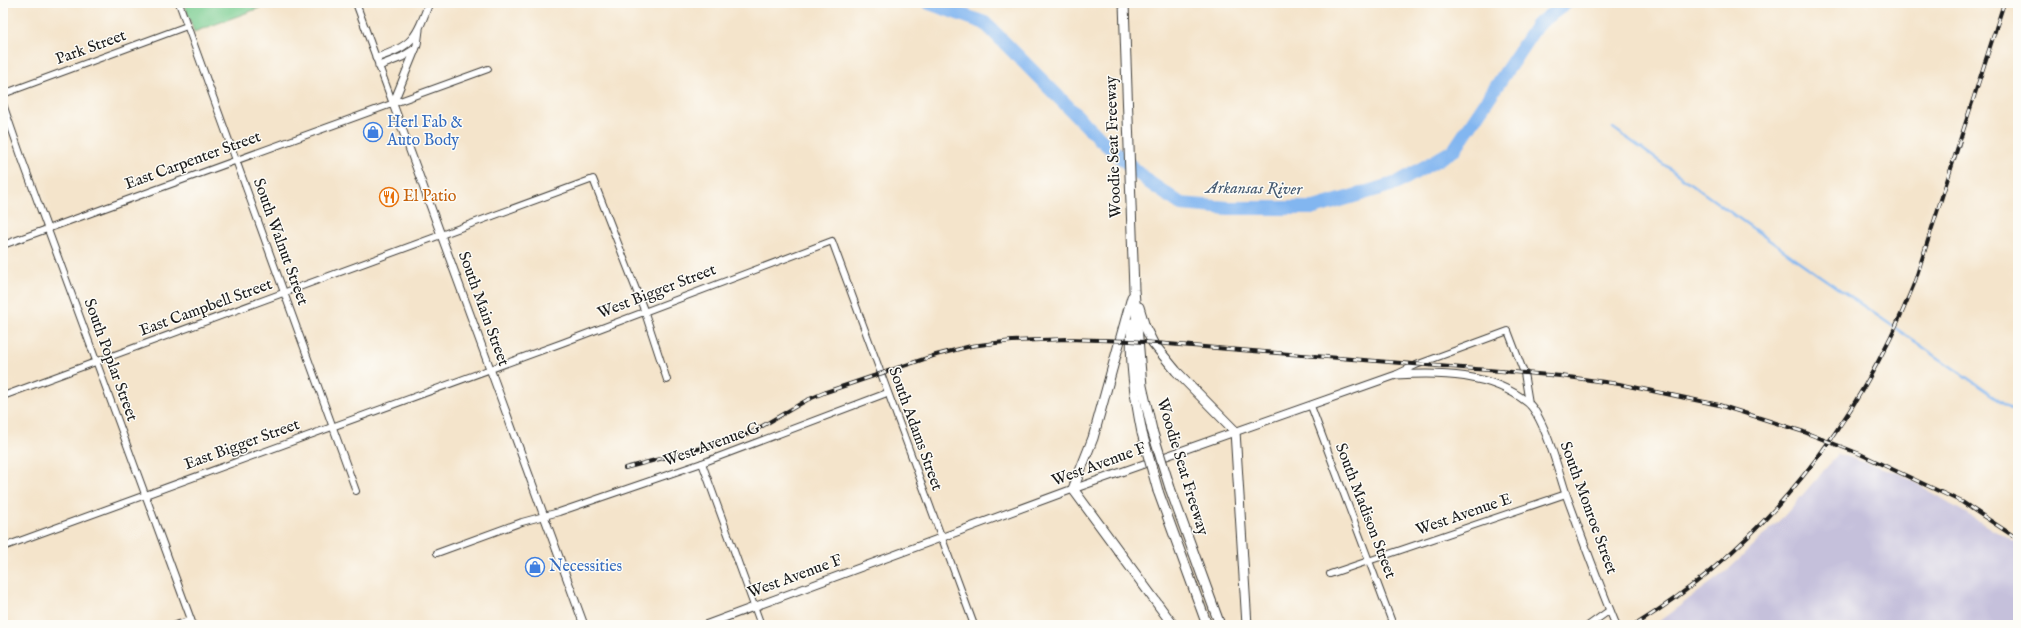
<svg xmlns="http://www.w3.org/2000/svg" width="2021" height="628" font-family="'IM FELL English',serif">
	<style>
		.industrial { fill: #c5c0db }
		.green { fill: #78cc8f; stroke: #4a7456 }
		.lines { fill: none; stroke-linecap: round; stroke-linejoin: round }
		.stream { stroke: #82b6f0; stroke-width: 2.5 }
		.river { stroke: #82b6f0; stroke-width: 14 }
		.minor-casing { stroke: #3c3a36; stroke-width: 8 }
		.tertiary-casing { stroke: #3c3a36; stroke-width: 9 }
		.primary-casing { stroke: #3c3a36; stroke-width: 11 }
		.minor { stroke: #fff; stroke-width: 6 }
		.tertiary { stroke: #fff; stroke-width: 7 }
		.primary { stroke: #fff; stroke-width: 9 }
		.rail-casing { stroke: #1c1c1c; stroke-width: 4 }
		.rail { stroke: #fdfcf7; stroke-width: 2.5; stroke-dasharray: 8; stroke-linecap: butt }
		.primary-bridge-casing { stroke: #3c3a36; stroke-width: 11; stroke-linecap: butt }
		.primary-bridge { stroke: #fff; stroke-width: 9 }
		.labels { text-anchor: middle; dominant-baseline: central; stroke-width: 3; stroke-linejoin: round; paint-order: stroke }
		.street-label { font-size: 16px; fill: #1c1c1c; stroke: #fdfcf7 }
		.shop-label { font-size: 16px; fill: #366cbe; stroke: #fdfcf7; text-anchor: start }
		.food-label { font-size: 16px; fill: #c56008; stroke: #fdfcf7; text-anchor: start }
		.water-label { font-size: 17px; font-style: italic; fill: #455a71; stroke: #fdfcf7 }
	</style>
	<rect width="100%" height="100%" fill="#fdfcf7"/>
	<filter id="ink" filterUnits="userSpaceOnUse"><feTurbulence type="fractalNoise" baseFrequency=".025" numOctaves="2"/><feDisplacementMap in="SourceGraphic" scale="8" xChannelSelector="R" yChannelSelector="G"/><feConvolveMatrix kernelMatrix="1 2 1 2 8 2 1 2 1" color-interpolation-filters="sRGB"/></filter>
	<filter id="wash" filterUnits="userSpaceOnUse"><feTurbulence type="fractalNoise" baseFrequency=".012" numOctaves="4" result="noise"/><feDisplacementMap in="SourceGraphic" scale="16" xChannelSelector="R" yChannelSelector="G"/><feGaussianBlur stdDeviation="0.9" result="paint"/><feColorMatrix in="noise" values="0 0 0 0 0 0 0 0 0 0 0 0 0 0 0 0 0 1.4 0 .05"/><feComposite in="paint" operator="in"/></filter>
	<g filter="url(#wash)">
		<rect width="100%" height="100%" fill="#f4e4cb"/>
		<!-- industrial -->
		<path class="industrial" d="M 1838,454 L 1901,474 L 2018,545 L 2018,625 L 1654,625 L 1728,570 L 1785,515 Z"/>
		<!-- green -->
		<path class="green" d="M 184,3 L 273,3 L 194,32 Z"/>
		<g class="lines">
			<!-- stream -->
			<path class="stream" d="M 1613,128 L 1797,260 L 2018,413"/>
			<!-- river -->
			<path class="river" d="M 929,3 L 985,23 L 1100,139 L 1150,183 L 1181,204 L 1228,208 L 1314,208 L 1397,183 L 1454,150 L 1537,25 L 1566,3"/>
		</g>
	</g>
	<g filter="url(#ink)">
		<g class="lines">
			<!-- minor casing -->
			<g class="minor-casing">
				<g id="minor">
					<path d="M 179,3 L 356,491"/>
					<path d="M 356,3 L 393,104"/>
					<path d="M 3,94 L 187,26"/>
					<path d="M 3,104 L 22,159 L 193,625"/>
					<path d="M 3,245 L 488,69"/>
					<path d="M 1397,374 L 1416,365 L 1508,331 L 1524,373 L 1529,403"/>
					<path d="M 3,396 L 593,179 L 644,310 L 667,380"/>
					<path d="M 1311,406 L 1393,625"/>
					<path d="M 702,463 L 761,625"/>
					<path d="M 3,547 L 562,343 L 832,241 L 974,625"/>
					<path d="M 437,553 L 522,522 L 559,512 L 702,463 L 887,393"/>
					<path d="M 1330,574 L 1566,494"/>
					<path d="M 176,625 L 191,620"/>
					<path d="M 1589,625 L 1610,610"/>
				</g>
			</g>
			<!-- tertiary casing -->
			<g class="tertiary-casing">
				<g id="tertiary">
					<path d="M 419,30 L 417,45 L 393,104 L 584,625"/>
					<path d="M 376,58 C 413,46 416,38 429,3"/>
					<path d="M 379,66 L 402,57 L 415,49"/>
					<path d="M 705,625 L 1073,489 L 1396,375 C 1440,372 1491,373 1527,402 C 1544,415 1559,473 1566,494 C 1582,538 1598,582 1616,625"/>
				</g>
			</g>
			<!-- primary casing -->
			<g class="primary-casing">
				<g id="primary">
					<path d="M 1124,3 L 1134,290 L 1142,386 L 1152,430"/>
					<path d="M 1132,297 L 1093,438 L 1073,489 L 1173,625"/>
					<path d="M 1139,307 L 1145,327 L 1153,343 L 1176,371 L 1235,431 L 1247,625"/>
					<path d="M 1132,323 C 1129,361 1135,397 1142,433"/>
					<path d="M 1170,488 L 1220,625"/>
					<path d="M 1158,491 L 1207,625"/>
				</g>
			</g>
			<!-- minor -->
			<use href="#minor" class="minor"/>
			<!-- tertiary -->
			<use href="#tertiary" class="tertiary"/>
			<!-- primary -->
			<use href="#primary" class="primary"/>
			<!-- rail casing -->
			<g class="rail-casing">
				<g id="rail">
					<path d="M 625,468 L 736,439 L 752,432 L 807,400 L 826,392 L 936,355 L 971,346 L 1012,341 L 1068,339 L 1131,341 L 1561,376 L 1619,384 L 1719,405 L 1804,432 L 1860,454 L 1962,502 L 2018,539"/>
					<path d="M 1635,625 C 1765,545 1858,424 1914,284 L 2004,3"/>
				</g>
			</g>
			<!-- rail -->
			<use href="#rail" class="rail"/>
			<!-- primary-bridge casing -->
			<g class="primary-bridge-casing">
				<g id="primary-bridge">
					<path d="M 1152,430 L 1170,488"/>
					<path d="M 1142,433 L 1158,491"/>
				</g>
			</g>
			<!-- primary-bridge -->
			<use href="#primary-bridge" class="primary-bridge"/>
		</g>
	</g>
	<!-- icons -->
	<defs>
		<g id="shop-ring" transform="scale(1)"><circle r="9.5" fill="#fdfcf7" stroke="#3f7fe0" stroke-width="1.5"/><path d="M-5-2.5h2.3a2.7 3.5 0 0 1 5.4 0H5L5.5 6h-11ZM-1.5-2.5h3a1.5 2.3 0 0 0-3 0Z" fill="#3f7fe0"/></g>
		<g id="restaurant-ring" transform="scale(1)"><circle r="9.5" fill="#fdfcf7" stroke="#e8710a" stroke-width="1.5"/><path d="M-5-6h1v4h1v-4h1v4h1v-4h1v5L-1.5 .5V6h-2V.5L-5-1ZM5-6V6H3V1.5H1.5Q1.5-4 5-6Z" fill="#e8710a"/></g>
	</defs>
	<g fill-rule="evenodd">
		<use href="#shop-ring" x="373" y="132"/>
		<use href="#restaurant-ring" x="389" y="197"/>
		<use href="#shop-ring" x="535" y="567"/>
	</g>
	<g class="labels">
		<!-- street labels -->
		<g class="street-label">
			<text transform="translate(91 48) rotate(-20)">Park Street</text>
			<text transform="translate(1114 147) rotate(-92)">Woodie Seat Freeway</text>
			<text transform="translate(193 161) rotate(-20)">East Carpenter Street</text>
			<text transform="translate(280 242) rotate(70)">South Walnut Street</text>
			<text transform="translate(657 292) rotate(-21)">West Bigger Street</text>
			<text transform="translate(206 308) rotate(-20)">East Campbell Street</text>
			<text transform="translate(483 309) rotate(70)">South Main Street</text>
			<text transform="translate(110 360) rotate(70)">South Poplar Street</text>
			<text transform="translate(915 429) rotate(70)">South Adams Street</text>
			<text transform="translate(242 445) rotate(-20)">East Bigger Street</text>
			<text transform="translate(712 445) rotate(-20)">West Avenue G</text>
			<text transform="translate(1099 465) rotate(-20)">West Avenue F</text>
			<text transform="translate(1182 467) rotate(73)">Woodie Seat Freeway</text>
			<text transform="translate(1588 508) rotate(70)">South Monroe Street</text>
			<text transform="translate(1365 511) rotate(69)">South Madison Street</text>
			<text transform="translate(1464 515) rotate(-19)">West Avenue E</text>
			<text transform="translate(795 577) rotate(-20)">West Avenue F</text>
		</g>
		<!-- shop labels -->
		<g class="shop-label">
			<text x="387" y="123">Herl Fab &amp;<tspan x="387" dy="18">Auto Body</tspan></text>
			<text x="549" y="567">Necessities</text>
		</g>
		<!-- food labels -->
		<g class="food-label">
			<text x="403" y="197">El Patio</text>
		</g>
		<!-- water labels -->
		<g class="water-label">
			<text transform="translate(1254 189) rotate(1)">Arkansas River</text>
		</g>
	</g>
	<!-- margin -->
	<rect width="2021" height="628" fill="none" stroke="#fdfcf7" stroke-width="16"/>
</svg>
